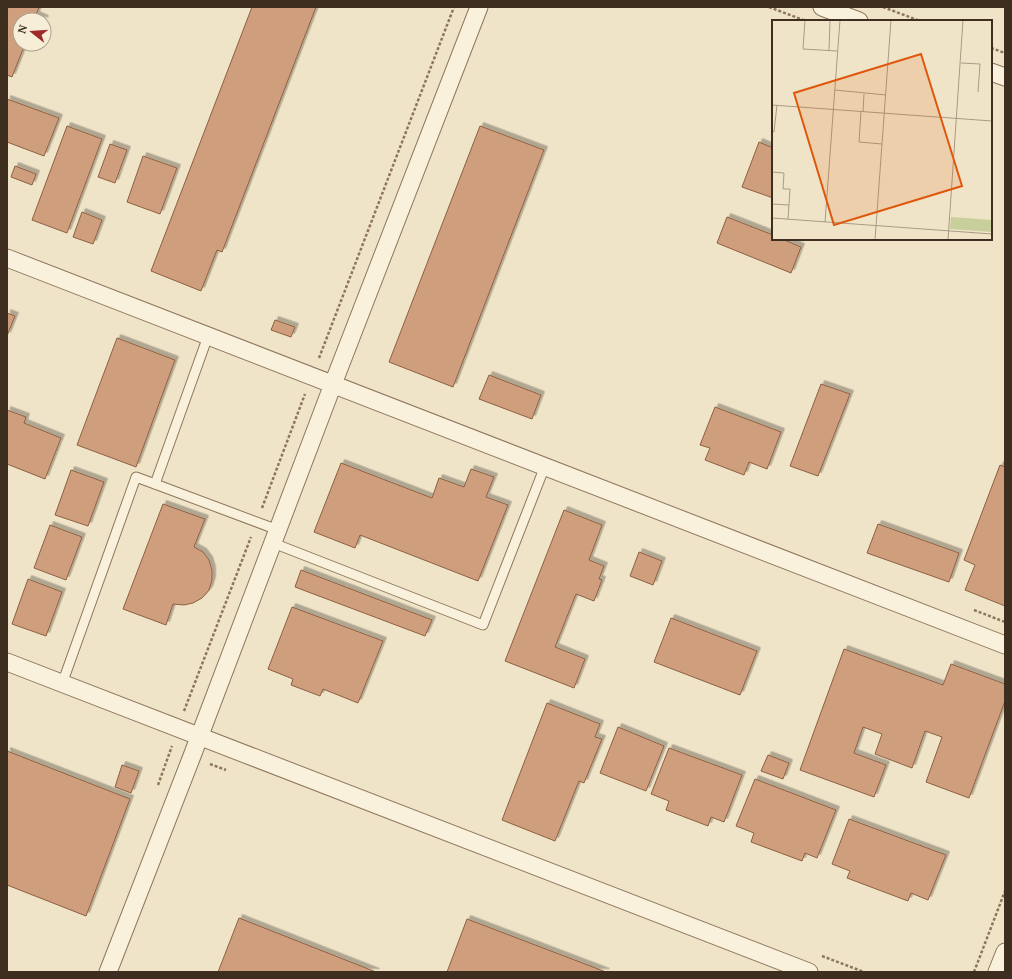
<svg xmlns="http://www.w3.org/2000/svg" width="1012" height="979" font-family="'PT Serif',serif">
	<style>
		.building { fill: #cf9f7d; stroke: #8d5f41; filter: url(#shadow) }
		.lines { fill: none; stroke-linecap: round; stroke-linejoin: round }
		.lane-casing { stroke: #8d765c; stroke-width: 11 }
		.street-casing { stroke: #8d765c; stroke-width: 19 }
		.path { stroke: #8d765c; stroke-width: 2.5; stroke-dasharray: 3 2; stroke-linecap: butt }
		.lane { stroke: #faf1dc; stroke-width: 9 }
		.street { stroke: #faf1dc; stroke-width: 17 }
		.inset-road { fill: none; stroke: #a89b85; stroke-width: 1 }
		.view { fill: #df570d; fill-opacity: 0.15; stroke: #df570d; stroke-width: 2 }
		.inset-edge { fill: none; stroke: #3d2e20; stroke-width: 2 }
	</style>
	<defs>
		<filter id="shadow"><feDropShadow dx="3.5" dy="-3.5" stdDeviation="0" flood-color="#0004"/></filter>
	</defs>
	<rect width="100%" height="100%" fill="#f0e4c8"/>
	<!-- building -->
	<g class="building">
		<path d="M 7,7 L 39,7 L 36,15 L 45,19 L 44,21 L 44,20 L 20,20 L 20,44 L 25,44 L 12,77 L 7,75 Z"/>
		<path d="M 252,7 L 316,7 L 222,252 L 217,250 L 201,291 L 151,271 Z"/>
		<path d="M 7,99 L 59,118 L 44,156 L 7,142 Z"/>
		<path d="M 67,126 L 102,139 L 67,233 L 32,220 Z"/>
		<path d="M 480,126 L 544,150 L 453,387 L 389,362 Z"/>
		<path d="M 759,142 L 773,148 L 773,198 L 742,187 Z"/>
		<path d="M 110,144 L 127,150 L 115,183 L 98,177 Z"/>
		<path d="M 143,156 L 177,168 L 160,214 L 127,202 Z"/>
		<path d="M 15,166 L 36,174 L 32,185 L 11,177 Z"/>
		<path d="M 82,212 L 102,220 L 93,244 L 73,237 Z"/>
		<path d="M 727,217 L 773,235 L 773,239 L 782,239 L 801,247 L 791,273 L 717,243 Z"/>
		<path d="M 7,313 L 15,316 L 7,336 Z"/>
		<path d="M 275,320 L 295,327 L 291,337 L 271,330 Z"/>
		<path d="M 117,338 L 175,360 L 136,467 L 77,445 Z"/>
		<path d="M 489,375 L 541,395 L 532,419 L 479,399 Z"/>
		<path d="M 821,384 L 850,394 L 818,476 L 790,466 Z"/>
		<path d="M 715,407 L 781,432 L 767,469 L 749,462 L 744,475 L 705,460 L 710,448 L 700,445 Z"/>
		<path d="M 7,410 L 26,417 L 24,423 L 61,438 L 45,479 L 7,464 Z"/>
		<path d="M 341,463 L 432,498 L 439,478 L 464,487 L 471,469 L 494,477 L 486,497 L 508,505 L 478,581 L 360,535 L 355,548 L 314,532 Z"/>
		<path d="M 1000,465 L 1005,467 L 1005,606 L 965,590 L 975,565 L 964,560 Z"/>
		<path d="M 71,470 L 104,482 L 88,526 L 55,515 Z"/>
		<path d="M 163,504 L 205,519 L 194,547 L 203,552 L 209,560 L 212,570 L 212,580 L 209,590 L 202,598 L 193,603 L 184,605 L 173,604 L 166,625 L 123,609 Z"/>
		<path d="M 564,510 L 602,525 L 589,560 L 604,566 L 599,579 L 602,580 L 594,601 L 576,594 L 555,647 L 585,659 L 574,688 L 505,661 Z"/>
		<path d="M 878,524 L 959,553 L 949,582 L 867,553 Z"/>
		<path d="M 50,525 L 82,537 L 66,580 L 34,568 Z"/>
		<path d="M 639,552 L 662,561 L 653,585 L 630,576 Z"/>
		<path d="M 301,570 L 432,620 L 425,636 L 295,587 Z"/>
		<path d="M 28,579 L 62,592 L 46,636 L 12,624 Z"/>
		<path d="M 292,607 L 383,641 L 358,703 L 323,689 L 320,696 L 291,685 L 293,679 L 268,669 Z"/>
		<path d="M 671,618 L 757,651 L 740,695 L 654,662 Z"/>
		<path d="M 844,649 L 943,685 L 951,664 L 1005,684 L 1005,701 L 969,798 L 926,782 L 942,737 L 925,731 L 912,768 L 875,754 L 882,734 L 863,727 L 854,753 L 886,765 L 874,797 L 800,770 Z"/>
		<path d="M 547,703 L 600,724 L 595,737 L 602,739 L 584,783 L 579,781 L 555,841 L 502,820 Z"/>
		<path d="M 618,727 L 664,746 L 646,791 L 600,773 Z"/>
		<path d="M 669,748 L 742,775 L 724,822 L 711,817 L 708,826 L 666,810 L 669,801 L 651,794 Z"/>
		<path d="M 7,751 L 130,799 L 86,916 L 7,885 Z"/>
		<path d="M 768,755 L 789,763 L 783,779 L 761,771 Z"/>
		<path d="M 122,765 L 139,771 L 131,793 L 115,787 Z"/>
		<path d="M 755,779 L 836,810 L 817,858 L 805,853 L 802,861 L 751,842 L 754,833 L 736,826 Z"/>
		<path d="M 849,819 L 946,855 L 928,900 L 911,893 L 908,901 L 847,878 L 850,871 L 832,864 Z"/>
		<path d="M 239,918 L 376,972 L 218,972 Z"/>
		<path d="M 467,919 L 606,972 L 447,972 Z"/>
	</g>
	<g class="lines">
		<!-- lane casing -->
		<g class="lane-casing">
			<g id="lane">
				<path d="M 155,484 L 278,530"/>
				<path d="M 273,543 L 483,625 L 545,466"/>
				<path d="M 62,684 L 136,477 L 155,484 L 208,336"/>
			</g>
		</g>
		<!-- street casing -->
		<g class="street-casing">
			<g id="street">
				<path d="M 822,7 L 859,21"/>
				<path d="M 991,72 L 1005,77"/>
				<path d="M 7,258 L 1005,645"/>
				<path d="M 7,662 L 809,972"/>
				<path d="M 108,972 L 192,756 L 327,400 L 333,384 L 479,7"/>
				<path d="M 997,972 L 1005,952"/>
			</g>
		</g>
		<!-- path -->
		<g class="path">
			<path d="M 769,7 L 806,21"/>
			<path d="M 883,7 L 920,21"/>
			<path d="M 991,48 L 1005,53"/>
			<path d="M 319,358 L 454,7"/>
			<path d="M 262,508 L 305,394"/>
			<path d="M 974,610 L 1005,622"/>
			<path d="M 184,711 L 251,537"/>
			<path d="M 210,764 L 226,770"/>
			<path d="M 158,785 L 172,746"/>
			<path d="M 822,956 L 864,972"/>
			<path d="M 974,972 L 1005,891"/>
		</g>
		<!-- lane -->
		<use href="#lane" class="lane"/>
		<!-- street -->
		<use href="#street" class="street"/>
	</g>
	<!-- overview -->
	<g transform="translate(772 20)">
		<rect width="220" height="220" fill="#f0e4c8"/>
		<path d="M 179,197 L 220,200 L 220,212 L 178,209 Z" fill="#c9cf9b"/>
		<path class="inset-road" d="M 33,0 L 31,29 L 65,31M 57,31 L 58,0M 189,43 L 208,44 L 206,72M 63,70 L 114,75M 0,85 L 220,101M 89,91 L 87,122 L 110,124M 91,92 L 92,74M 0,111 L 2,112 L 5,85M 0,152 L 12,153 L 11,169 L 18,169 L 16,199M 0,184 L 17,185M 0,198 L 220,214M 53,202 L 68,0M 103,220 L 119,0M 176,220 L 191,0"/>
		<path class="view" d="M 149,34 L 190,166 L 62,205 L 22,73 Z"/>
		<rect width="220" height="220" class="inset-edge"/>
	</g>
	<!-- border -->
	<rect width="1012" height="979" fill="none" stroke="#3d2e20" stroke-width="16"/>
	<!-- north arrow -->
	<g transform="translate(32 32) rotate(287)"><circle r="19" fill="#f7eed8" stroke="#ada18e"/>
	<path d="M0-3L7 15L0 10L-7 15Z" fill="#9e2a2b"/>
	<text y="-6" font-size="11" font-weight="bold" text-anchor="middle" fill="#3d2e20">N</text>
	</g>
</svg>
